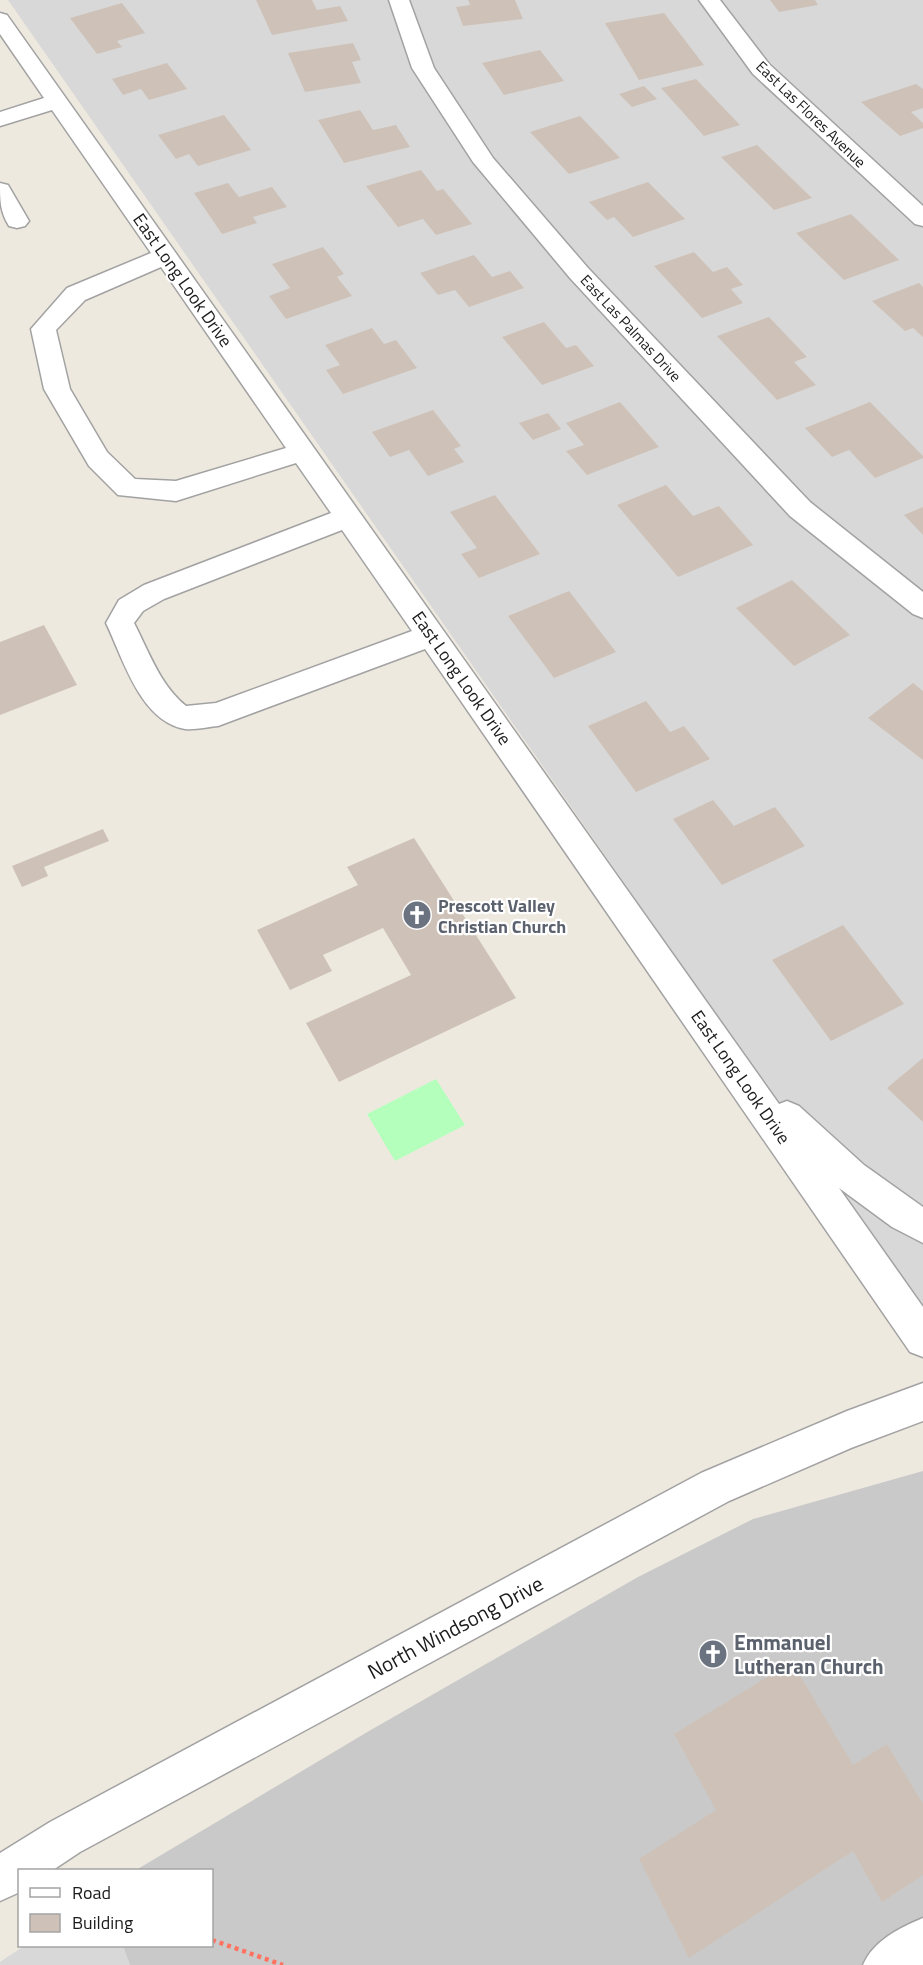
<svg xmlns="http://www.w3.org/2000/svg" width="923" height="1965" font-family="'Titillium Web',sans-serif">
	<style>
		.residential { fill: #d9d8d8 }
		.religious { fill: #c9c9c9 }
		.park { fill: #b5ffbc }
		.building { fill: #cec2b8 }
		.lines { fill: none; stroke-linecap: round; stroke-linejoin: round }
		.minor-casing { stroke: #a2a2a2; stroke-width: 3 }
		.path { stroke: #ff725f; stroke-width: 4.5; stroke-dasharray: 4 4; stroke-linecap: butt }
		.minor { fill: #fff; fill-rule: evenodd }
		.labels { text-anchor: middle; dominant-baseline: central; stroke-width: 4.5; stroke-linejoin: round; paint-order: stroke }
		.far-street-label { font-size: 15px; fill: #1b1b1b; stroke: #fff }
		.street-label { font-size: 18px; fill: #1b1b1b; stroke: #fff }
		.worship-label { font-size: 18px; font-weight: bold; fill: #5b616d; stroke: #fff; text-anchor: start }
		.near-street-label { font-size: 21px; fill: #1b1b1b; stroke: #fff }
		.near-worship-label { font-size: 21px; font-weight: bold; fill: #5b616d; stroke: #fff; text-anchor: start }
	</style>
	<rect width="100%" height="100%" fill="#eee9df"/>
	<!-- residential -->
	<g class="residential">
		<path d="M 8,0 L 923,0 L 923,1311 Z"/>
		<path d="M 24,1946 L 123,1946 L 130,1965 L 0,1965 L 0,1962 Z"/>
	</g>
	<!-- religious -->
	<path class="religious" d="M 923,1471 L 923,1965 L 130,1965 L 123,1946 L 212,1946 L 212,1870 L 136,1870 L 369,1731 L 638,1577 L 753,1519 Z"/>
	<!-- park -->
	<path class="park" d="M 436,1079 L 465,1125 L 395,1161 L 367,1114 Z"/>
	<!-- building -->
	<g class="building">
		<path d="M 256,0 L 312,0 L 317,10 L 340,6 L 348,21 L 272,35 Z"/>
		<path d="M 468,0 L 515,0 L 523,19 L 463,26 L 456,7 L 470,5 Z"/>
		<path d="M 770,0 L 815,0 L 818,5 L 779,12 Z"/>
		<path d="M 122,3 L 145,33 L 117,41 L 122,47 L 97,54 L 70,18 Z"/>
		<path d="M 664,13 L 704,65 L 639,80 L 605,23 Z"/>
		<path d="M 353,43 L 361,60 L 352,62 L 361,83 L 305,92 L 288,53 Z"/>
		<path d="M 540,50 L 564,81 L 504,95 L 482,63 Z"/>
		<path d="M 167,63 L 187,89 L 149,100 L 141,89 L 123,95 L 112,79 Z"/>
		<path d="M 696,79 L 740,125 L 704,136 L 661,88 Z"/>
		<path d="M 916,84 L 923,89 L 923,108 L 911,112 L 923,123 L 923,128 L 900,136 L 861,102 Z"/>
		<path d="M 644,86 L 657,99 L 632,107 L 619,94 Z"/>
		<path d="M 360,110 L 373,130 L 396,125 L 410,147 L 344,163 L 318,120 Z"/>
		<path d="M 224,115 L 251,150 L 198,166 L 189,154 L 176,159 L 158,135 Z"/>
		<path d="M 580,116 L 620,158 L 569,174 L 530,132 Z"/>
		<path d="M 757,145 L 812,198 L 774,210 L 721,157 Z"/>
		<path d="M 421,170 L 437,191 L 443,189 L 472,224 L 436,235 L 423,219 L 398,227 L 366,186 Z"/>
		<path d="M 648,182 L 685,219 L 633,237 L 614,217 L 607,220 L 589,202 Z"/>
		<path d="M 228,183 L 239,197 L 272,187 L 287,207 L 253,217 L 257,223 L 222,234 L 194,193 Z"/>
		<path d="M 851,214 L 899,260 L 844,280 L 796,233 Z"/>
		<path d="M 323,247 L 344,274 L 337,277 L 352,296 L 286,319 L 269,296 L 290,288 L 272,264 Z"/>
		<path d="M 694,252 L 713,272 L 727,267 L 743,285 L 731,289 L 743,303 L 702,318 L 654,266 Z"/>
		<path d="M 474,255 L 492,277 L 510,271 L 524,288 L 469,307 L 455,290 L 438,295 L 420,273 Z"/>
		<path d="M 919,283 L 923,287 L 923,337 L 913,328 L 905,331 L 872,301 Z"/>
		<path d="M 769,317 L 807,357 L 794,362 L 816,385 L 777,400 L 717,336 Z"/>
		<path d="M 544,322 L 566,348 L 576,345 L 594,366 L 542,385 L 502,337 Z"/>
		<path d="M 372,328 L 384,344 L 396,340 L 417,368 L 343,394 L 326,370 L 340,365 L 325,345 Z"/>
		<path d="M 620,402 L 659,447 L 587,475 L 566,451 L 584,445 L 566,423 Z"/>
		<path d="M 870,402 L 923,456 L 923,458 L 875,478 L 849,450 L 832,457 L 805,428 Z"/>
		<path d="M 433,410 L 461,446 L 454,449 L 464,462 L 428,476 L 409,450 L 390,457 L 372,432 Z"/>
		<path d="M 548,413 L 561,429 L 533,440 L 519,423 Z"/>
		<path d="M 666,485 L 693,516 L 719,506 L 753,545 L 678,577 L 617,505 Z"/>
		<path d="M 495,495 L 540,554 L 479,578 L 461,554 L 477,548 L 450,512 Z"/>
		<path d="M 923,507 L 923,535 L 904,515 Z"/>
		<path d="M 792,580 L 850,635 L 794,666 L 736,608 Z"/>
		<path d="M 569,591 L 616,652 L 554,678 L 508,616 Z"/>
		<path d="M 44,625 L 77,685 L 0,715 L 0,642 Z"/>
		<path d="M 913,683 L 923,691 L 923,760 L 868,718 Z"/>
		<path d="M 646,701 L 670,732 L 684,726 L 710,759 L 636,792 L 588,726 Z"/>
		<path d="M 713,800 L 734,826 L 775,807 L 805,846 L 722,885 L 673,819 Z"/>
		<path d="M 103,829 L 109,841 L 44,867 L 48,876 L 22,887 L 12,866 Z"/>
		<path d="M 414,838 L 516,998 L 339,1082 L 306,1023 L 411,975 L 383,928 L 323,955 L 332,971 L 290,990 L 257,930 L 358,885 L 347,867 Z"/>
		<path d="M 843,925 L 904,1004 L 831,1041 L 772,960 Z"/>
		<path d="M 923,1058 L 923,1122 L 887,1088 Z"/>
		<path d="M 792,1662 L 853,1765 L 887,1744 L 923,1804 L 923,1875 L 882,1902 L 853,1851 L 689,1958 L 639,1859 L 716,1810 L 674,1734 Z"/>
	</g>
	<g class="lines">
		<!-- minor casing -->
		<g class="minor-casing">
			<g id="minor">
				<path d="M 389,0 L 409,0 L 434,68 L 493,158 L 588,268 L 810,502 L 923,592 L 923,618 L 913,614 L 790,516 L 570,278 L 473,162 L 412,68 Z"/>
				<path d="M 699,0 L 720,0 L 769,64 L 923,206 L 923,226 L 915,224 L 753,74 Z"/>
				<path d="M 0,13 L 7,15 L 779,1104 L 787,1101 L 799,1106 L 864,1165 L 923,1207 L 923,1243 L 892,1227 L 839,1188 L 923,1307 L 923,1357 L 910,1352 L 425,649 L 218,726 C 207,727 196,730 185,729 C 140,721 123,658 106,623 L 119,600 L 144,585 L 331,513 L 296,463 L 176,501 L 118,495 L 89,466 L 44,389 L 31,329 L 67,288 L 151,253 L 52,110 L 0,126 L 0,112 L 44,98 L 0,34 ZM 161,267 L 286,448 L 176,481 L 135,479 L 107,452 L 70,389 L 56,330 L 85,300 ZM 342,530 L 412,631 L 216,703 L 186,706 C 160,685 149,652 134,623 L 143,611 L 164,599 Z"/>
				<path d="M 0,183 L 8,185 L 29,221 L 25,226 L 17,228 L 9,226 C 0,212 0,200 0,183 Z"/>
				<path d="M 923,1383 L 923,1421 L 851,1448 L 729,1501 L 80,1852 L 53,1870 L 20,1870 L 20,1892 L 0,1901 L 0,1853 L 50,1822 L 701,1473 L 847,1411 Z"/>
				<path d="M 923,1918 L 923,1965 L 863,1965 C 873,1941 899,1928 923,1918 Z"/>
			</g>
		</g>
		<!-- path -->
		<path class="path" d="M 212,1940 L 283,1965"/>
		<!-- minor -->
		<use href="#minor" class="minor"/>
	</g>
	<!-- icons -->
	<defs>
		<g id="church-disc" transform="scale(1.5)"><circle r="9.5" fill="#6b7280" stroke="#fff"/><path d="M-1.2-6h2.4v3.5h3.3v2.4h-3.3V6h-2.4V-.1h-3.3v-2.4h3.3Z" fill="#fff"/></g>
	</defs>
	<g fill-rule="evenodd">
		<use href="#church-disc" x="417" y="915"/>
		<use href="#church-disc" x="713" y="1654"/>
	</g>
	<g class="labels">
		<!-- far-street labels -->
		<g class="far-street-label">
			<text transform="translate(811 114) rotate(44)">East Las Flores Avenue</text>
			<text transform="translate(631 328) rotate(47)">East Las Palmas Drive</text>
		</g>
		<!-- street labels -->
		<g class="street-label">
			<text transform="translate(183 280) rotate(55)">East Long Look Drive</text>
			<text transform="translate(462 678) rotate(55)">East Long Look Drive</text>
			<text transform="translate(741 1077) rotate(55)">East Long Look Drive</text>
		</g>
		<!-- worship labels -->
		<g class="worship-label">
			<text x="438" y="905">Prescott Valley<tspan x="438" dy="21">Christian Church</tspan></text>
		</g>
		<!-- near-street labels -->
		<g class="near-street-label">
			<text transform="translate(455 1627) rotate(-28)">North Windsong Drive</text>
		</g>
		<!-- near-worship labels -->
		<g class="near-worship-label">
			<text x="734" y="1642">Emmanuel<tspan x="734" dy="24">Lutheran Church</tspan></text>
		</g>
	</g>
	<!-- legend -->
	<rect x="18" y="1869" width="195" height="78" fill="#ffffff" stroke="#a4a4a4" stroke-width="1.5"/>
	<rect x="30" y="1888" width="30" height="9" fill="#ffffff" stroke="#a4a4a4" stroke-width="1.5"/>
	<text x="72" y="1899" font-size="18" fill="#1b1b1b">Road</text>
	<rect x="30" y="1914" width="30" height="18" fill="#cec2b8" stroke="#a4a4a4" stroke-width="1.5"/>
	<text x="72" y="1929" font-size="18" fill="#1b1b1b">Building</text>
</svg>
